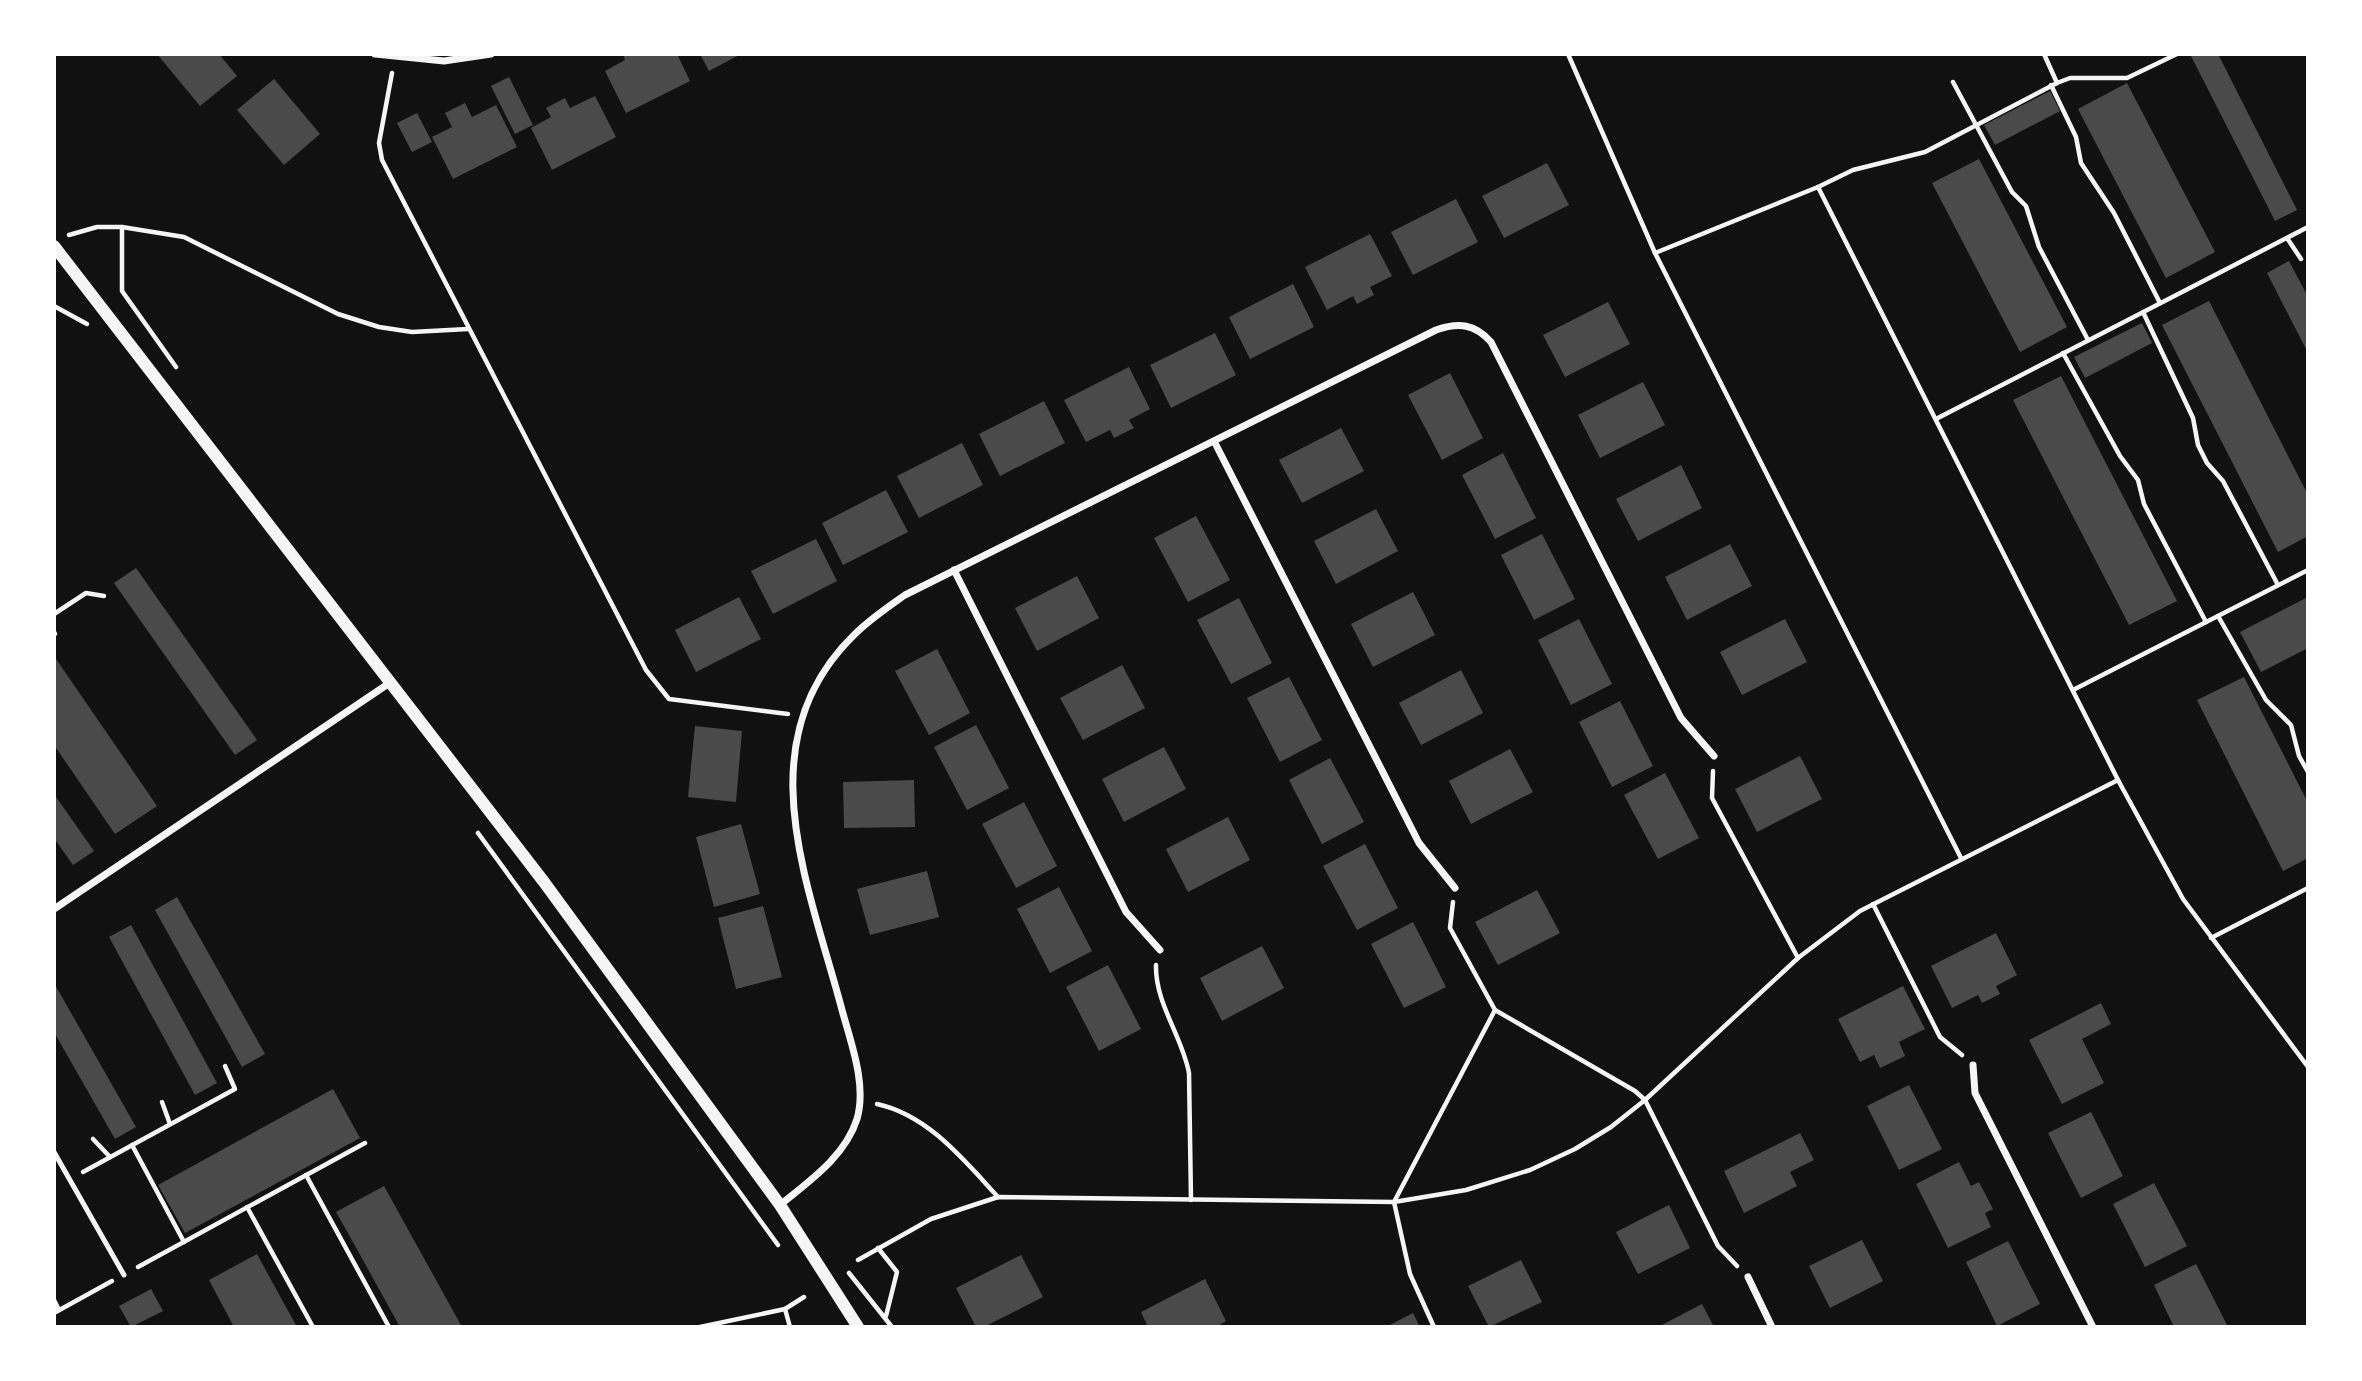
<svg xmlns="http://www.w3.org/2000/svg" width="2362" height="1381" font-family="'Nunito Sans',sans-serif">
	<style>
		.building { fill: #4a4a4a }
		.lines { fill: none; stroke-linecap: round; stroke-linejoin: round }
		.path { stroke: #f5f5f5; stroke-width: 4.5 }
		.service { stroke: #f5f5f5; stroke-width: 5 }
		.minor { stroke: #f5f5f5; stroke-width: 7 }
		.tertiary { stroke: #f5f5f5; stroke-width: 12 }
	</style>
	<rect width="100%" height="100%" fill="#111"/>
	<!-- building -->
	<g class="building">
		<path d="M 157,54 L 219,54 L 237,76 L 200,106 Z"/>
		<path d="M 623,54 L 677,54 L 690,81 L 626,113 L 605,71 L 625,60 Z"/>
		<path d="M 700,54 L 741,54 L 709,71 Z"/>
		<path d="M 2190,54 L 2218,54 L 2297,210 L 2275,221 Z"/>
		<path d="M 509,77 L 533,125 L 515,134 L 491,86 Z"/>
		<path d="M 274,79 L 320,134 L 284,165 L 237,110 Z"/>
		<path d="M 2127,83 L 2215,252 L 2166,278 L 2078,109 Z"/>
		<path d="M 2050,91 L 2060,111 L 1995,145 L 1984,125 Z"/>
		<path d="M 595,96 L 616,137 L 552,170 L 531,128 L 551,117 L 546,108 L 565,98 L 570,108 Z"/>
		<path d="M 465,103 L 472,117 L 496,105 L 517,147 L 453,179 L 432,137 L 452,127 L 445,113 Z"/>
		<path d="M 417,113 L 432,142 L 412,152 L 397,123 Z"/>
		<path d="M 1979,159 L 2067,327 L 2020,352 L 1932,183 Z"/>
		<path d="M 1547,163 L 1569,205 L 1504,238 L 1482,196 Z"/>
		<path d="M 1456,199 L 1478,242 L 1413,275 L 1391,232 Z"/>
		<path d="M 1370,234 L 1392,276 L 1370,287 L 1374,295 L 1357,304 L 1353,296 L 1327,310 L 1305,267 Z"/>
		<path d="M 2289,261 L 2308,297 L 2308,353 L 2267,273 Z"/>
		<path d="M 1293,284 L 1314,327 L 1250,359 L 1229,317 Z"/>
		<path d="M 2209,301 L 2308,495 L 2308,536 L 2278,552 L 2162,325 Z"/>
		<path d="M 1608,302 L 1630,344 L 1565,377 L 1543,335 Z"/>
		<path d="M 2142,323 L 2152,343 L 2085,378 L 2074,357 Z"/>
		<path d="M 1215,333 L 1236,375 L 1171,408 L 1150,365 Z"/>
		<path d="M 1129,367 L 1150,409 L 1129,420 L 1134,428 L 1114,438 L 1110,430 L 1086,442 L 1064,400 Z"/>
		<path d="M 1450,373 L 1483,438 L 1442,460 L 1408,395 Z"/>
		<path d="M 2061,376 L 2177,601 L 2129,625 L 2013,400 Z"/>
		<path d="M 1643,382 L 1665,425 L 1600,458 L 1578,415 Z"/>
		<path d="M 1044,401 L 1065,443 L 1000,476 L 979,434 Z"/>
		<path d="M 1341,428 L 1364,471 L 1302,503 L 1279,460 Z"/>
		<path d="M 962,443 L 983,485 L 919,518 L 897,476 Z"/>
		<path d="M 1503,453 L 1536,518 L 1495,539 L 1462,475 Z"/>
		<path d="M 1681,465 L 1702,508 L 1638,541 L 1616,499 Z"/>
		<path d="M 886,490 L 908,532 L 843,565 L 822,523 Z"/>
		<path d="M 1376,509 L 1398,551 L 1336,584 L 1314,541 Z"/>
		<path d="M 1196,516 L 1230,580 L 1188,602 L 1154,538 Z"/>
		<path d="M 1542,534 L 1575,599 L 1534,620 L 1501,555 Z"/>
		<path d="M 816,539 L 837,581 L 773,614 L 751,571 Z"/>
		<path d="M 1730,544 L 1752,586 L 1687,620 L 1665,577 Z"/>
		<path d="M 136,568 L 257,740 L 235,755 L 114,583 Z"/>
		<path d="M 1077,576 L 1099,618 L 1037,651 L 1015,608 Z"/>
		<path d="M 1413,592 L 1435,635 L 1373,667 L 1351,624 Z"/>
		<path d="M 739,597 L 761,639 L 696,672 L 675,630 Z"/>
		<path d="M 2308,597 L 2308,648 L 2261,672 L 2240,632 Z"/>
		<path d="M 1239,598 L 1272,663 L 1231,684 L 1197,620 Z"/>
		<path d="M 1579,619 L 1612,684 L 1571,705 L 1538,640 Z"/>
		<path d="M 1785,619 L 1807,662 L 1742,695 L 1720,652 Z"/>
		<path d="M 937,649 L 970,713 L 929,735 L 895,671 Z"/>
		<path d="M 54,656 L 157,806 L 115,834 L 54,745 Z"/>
		<path d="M 1122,665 L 1145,708 L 1083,740 L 1060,698 Z"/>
		<path d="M 1461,670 L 1483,713 L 1421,745 L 1399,703 Z"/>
		<path d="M 1289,677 L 1322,740 L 1280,762 L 1247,698 Z"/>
		<path d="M 2244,677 L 2308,803 L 2308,858 L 2283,871 L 2197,700 Z"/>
		<path d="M 1620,701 L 1653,766 L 1612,787 L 1579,722 Z"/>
		<path d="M 976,725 L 1009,788 L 967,810 L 934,747 Z"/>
		<path d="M 695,726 L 742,731 L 736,802 L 688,797 Z"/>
		<path d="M 1164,747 L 1186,789 L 1124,822 L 1102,779 Z"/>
		<path d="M 1510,749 L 1533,792 L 1471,824 L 1449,781 Z"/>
		<path d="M 1800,756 L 1822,799 L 1757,832 L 1735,789 Z"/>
		<path d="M 1330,758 L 1364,822 L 1322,844 L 1289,780 Z"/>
		<path d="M 1665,773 L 1699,838 L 1658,859 L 1624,795 Z"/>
		<path d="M 914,780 L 915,827 L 844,828 L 843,782 Z"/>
		<path d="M 54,794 L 94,851 L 73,865 L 54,838 Z"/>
		<path d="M 1024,802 L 1057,866 L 1016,888 L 982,824 Z"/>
		<path d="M 1228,817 L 1250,860 L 1188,892 L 1166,849 Z"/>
		<path d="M 741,824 L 760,894 L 714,907 L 696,837 Z"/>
		<path d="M 1365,844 L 1398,908 L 1357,930 L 1323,866 Z"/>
		<path d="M 927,871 L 939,917 L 870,935 L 857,889 Z"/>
		<path d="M 1059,887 L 1092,951 L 1050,973 L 1017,909 Z"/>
		<path d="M 1537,890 L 1560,933 L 1498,965 L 1475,922 Z"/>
		<path d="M 177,897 L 265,1054 L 242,1067 L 155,910 Z"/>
		<path d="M 763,906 L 782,977 L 736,989 L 718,918 Z"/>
		<path d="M 1413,922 L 1446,987 L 1404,1008 L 1371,944 Z"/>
		<path d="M 131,925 L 217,1083 L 195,1095 L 109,937 Z"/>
		<path d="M 1996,933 L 2017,975 L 1996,986 L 2000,994 L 1982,1003 L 1978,995 L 1952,1008 L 1931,966 Z"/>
		<path d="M 1262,946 L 1284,988 L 1222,1021 L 1200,978 Z"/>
		<path d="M 1108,965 L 1141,1029 L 1099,1051 L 1066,987 Z"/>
		<path d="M 54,983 L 136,1127 L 115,1139 L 54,1032 Z"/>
		<path d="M 1903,986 L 1925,1029 L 1899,1042 L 1905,1056 L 1880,1068 L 1874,1055 L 1860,1062 L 1838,1019 Z"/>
		<path d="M 2101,1003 L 2111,1024 L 2082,1039 L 2104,1083 L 2062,1104 L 2029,1040 Z"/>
		<path d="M 1909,1085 L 1942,1149 L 1899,1170 L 1867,1106 Z"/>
		<path d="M 333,1089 L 360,1138 L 185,1233 L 158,1185 Z"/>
		<path d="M 2091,1112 L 2123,1176 L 2081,1198 L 2048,1133 Z"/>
		<path d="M 1800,1133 L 1814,1160 L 1790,1172 L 1797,1186 L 1744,1213 L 1724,1171 Z"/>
		<path d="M 1959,1162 L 1971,1186 L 1979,1182 L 1993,1209 L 1985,1213 L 1991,1227 L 1948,1248 L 1916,1184 Z"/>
		<path d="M 2154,1183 L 2187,1246 L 2145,1267 L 2113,1204 Z"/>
		<path d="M 384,1186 L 462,1327 L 400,1327 L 354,1244 L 336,1212 Z"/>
		<path d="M 1669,1205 L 1690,1248 L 1638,1274 L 1616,1232 Z"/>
		<path d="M 1862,1240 L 1883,1281 L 1830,1308 L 1809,1266 Z"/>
		<path d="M 2008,1241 L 2040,1304 L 1997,1326 L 1966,1262 Z"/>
		<path d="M 257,1254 L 275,1287 L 297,1327 L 234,1327 L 209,1280 Z"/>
		<path d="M 1021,1255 L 1043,1297 L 984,1327 L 976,1327 L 956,1288 Z"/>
		<path d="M 1521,1260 L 1542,1302 L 1489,1327 L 1468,1286 Z"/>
		<path d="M 2196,1264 L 2228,1327 L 2174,1327 L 2154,1285 Z"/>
		<path d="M 1205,1279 L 1226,1321 L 1216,1327 L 1148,1327 L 1141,1312 Z"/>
		<path d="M 151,1289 L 163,1311 L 131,1327 L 119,1306 Z"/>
		<path d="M 1702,1304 L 1714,1327 L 1658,1327 Z"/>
		<path d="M 1413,1313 L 1420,1327 L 1386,1327 Z"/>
	</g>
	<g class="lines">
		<!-- path -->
		<g class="path">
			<path d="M 1568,54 L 1655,253 L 1961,858"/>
			<path d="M 2044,54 L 2057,83"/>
			<path d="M 392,73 L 379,143 L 382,160 L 646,670 L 669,699 L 788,714"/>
			<path d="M 1953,82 L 2012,192 L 2026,206 L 2039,247 L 2088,340"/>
			<path d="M 2051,85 L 2076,137 L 2081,163 L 2114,213 L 2160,303"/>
			<path d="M 1818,187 L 1853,170 L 1925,152 L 2057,83 L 2070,78 L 2127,78 L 2177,54"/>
			<path d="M 122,227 L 122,291 L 176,367"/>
			<path d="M 69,235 L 97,227 L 122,227 L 184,237 L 338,314 L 379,327 L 412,332 L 468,329"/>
			<path d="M 2287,238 L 2301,259"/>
			<path d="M 1655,253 L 1818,187 L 2118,780 L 2183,899 L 2308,1067"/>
			<path d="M 54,306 L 87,324"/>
			<path d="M 2143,312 L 2193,418 L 2198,445 L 2207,463 L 2223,481 L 2278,585"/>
			<path d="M 2063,353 L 2120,456 L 2138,480 L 2144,504 L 2206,622"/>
			<path d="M 1936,419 L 2308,227"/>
			<path d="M 54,614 L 86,593 L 104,596"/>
			<path d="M 2218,616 L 2266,700 L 2291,725 L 2299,756 L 2308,772"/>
			<path d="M 54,632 L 55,634"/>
			<path d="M 2073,690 L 2308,570"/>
			<path d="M 1713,771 L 1712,798 L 1798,958"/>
			<path d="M 478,833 L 778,1245"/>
			<path d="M 1453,902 L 1450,928 L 1495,1010 L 1635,1091 L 1645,1100 L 1718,1246 L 1737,1266"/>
			<path d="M 1873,904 L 1940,1037 L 1962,1055"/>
			<path d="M 2211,938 L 2308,888"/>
			<path d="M 1156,965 C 1155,1003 1182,1036 1189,1073 L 1191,1200"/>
			<path d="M 162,1102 L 170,1124"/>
			<path d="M 877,1104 C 928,1115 964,1160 998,1197"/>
			<path d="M 93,1139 L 110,1157"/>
			<path d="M 132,1145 L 184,1242"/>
			<path d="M 83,1172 L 235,1089 L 225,1066"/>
			<path d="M 306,1175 L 389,1327"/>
			<path d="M 247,1207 L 313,1327"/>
			<path d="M 878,1248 L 897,1272 L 886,1316"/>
			<path d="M 858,1260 L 931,1219 L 998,1197 L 1394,1202 L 1466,1190 L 1530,1170 L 1575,1149 L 1611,1127 L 1645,1100 L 1798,958 L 1860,911 L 2118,780"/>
			<path d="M 138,1267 L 365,1143"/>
			<path d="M 849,1273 L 892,1327"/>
			<path d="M 54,1300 L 59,1310"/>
			<path d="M 785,1309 L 790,1327"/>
			<path d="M 54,1313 L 112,1281"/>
			<path d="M 700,1327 L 785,1309 L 804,1297"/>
			<path d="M 1434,1327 L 1410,1274 L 1394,1202 L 1495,1010"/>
		</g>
		<!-- service -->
		<path class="service" d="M 54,1152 L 124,1275"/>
		<!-- minor -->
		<g class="minor">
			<path d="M 375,54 L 444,61 L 491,54"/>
			<path d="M 1214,441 L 1419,843 L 1455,888"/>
			<path d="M 954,570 L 1126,912 L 1160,950"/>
			<path d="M 54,909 L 391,682"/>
			<path d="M 1973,1065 L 1975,1093 L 2093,1327"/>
			<path d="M 780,1205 C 808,1182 845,1157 857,1119 C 867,1085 851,1043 842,1010 C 809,885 744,741 855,634 C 870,619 888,607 905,595 L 1436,330 C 1459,322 1475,324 1491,342 L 1681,718 L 1714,756"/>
			<path d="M 1748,1277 L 1772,1327"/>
		</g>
		<!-- tertiary -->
		<path class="tertiary" d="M 54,246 L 544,882 L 780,1205 L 858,1327"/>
	</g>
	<!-- border -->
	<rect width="2362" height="1381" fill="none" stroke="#ffffff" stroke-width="112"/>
</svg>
